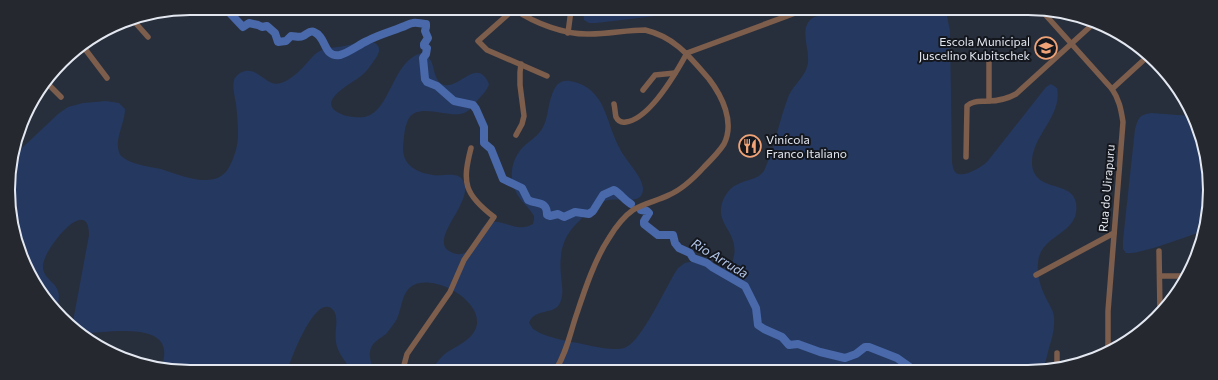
<svg xmlns="http://www.w3.org/2000/svg" width="1218" height="380" font-family="Commissioner,sans-serif">
	<style>
		.green { fill: #25385f }
		.lines { fill: none; stroke-linecap: round; stroke-linejoin: round }
		.river { stroke: #4969ab; stroke-width: 8 }
		.street { stroke: #7d5d4b; stroke-width: 5.5 }
		.labels { text-anchor: middle; dominant-baseline: central; stroke-width: 4; stroke-linejoin: round; paint-order: stroke }
		.poi-label { font-size: 12px; fill: #e3e7f0; stroke: #14171d; text-anchor: end }
		.street-label { font-size: 12px; fill: #e3e7f0; stroke: #14171d }
		.water-label { font-size: 13px; font-style: italic; fill: #b6c9ee; stroke: #14171d }
		.rim { fill: none; stroke: #e3e7f0; stroke-width: 2 }
	</style>
	<rect width="100%" height="100%" fill="#282f3c"/>
	<!-- green -->
	<g class="green">
		<path d="M 583,10 L 698,10 L 689,12 L 596,23 L 589,23 L 584,20 Z"/>
		<path d="M 853,11 L 942,11 L 947,16 L 950,31 L 952,160 C 952,164 953,170 956,173 C 964,178 981,167 987,162 L 1046,87 L 1051,84 L 1057,88 C 1063,116 1031,136 1032,164 C 1034,193 1073,180 1076,203 C 1081,235 1040,233 1038,263 C 1037,274 1040,286 1045,296 C 1048,303 1054,310 1054,318 C 1055,328 1052,338 1049,348 C 1047,355 1046,364 1041,370 L 432,369 C 436,363 440,358 446,353 C 456,346 471,341 476,328 C 485,302 436,274 414,285 C 402,290 402,308 397,319 C 394,324 390,329 386,334 C 381,338 373,342 371,348 C 368,355 371,362 373,369 L 350,369 C 345,360 337,352 336,342 C 334,333 339,319 334,311 C 317,289 291,359 288,369 L 161,368 C 163,363 165,356 164,350 C 161,321 99,334 81,333 C 75,328 73,324 74,316 L 89,235 C 89,194 45,247 43,265 C 42,278 55,281 58,291 C 60,297 58,304 57,310 L 39,291 L 14,237 L 10,176 L 14,161 L 22,148 L 58,114 L 68,107 L 83,103 L 106,101 L 119,103 L 125,109 C 125,125 112,142 121,156 C 132,165 147,166 161,169 C 177,174 196,183 214,179 C 219,178 225,174 228,169 C 234,159 238,146 238,134 C 238,124 237,114 236,104 C 235,97 232,88 234,80 C 235,77 239,73 242,72 C 258,65 266,88 281,83 C 290,80 299,72 305,65 C 309,61 313,55 318,52 C 326,47 334,48 344,46 C 350,45 358,42 364,41 C 369,41 376,42 378,46 C 382,52 374,60 371,65 C 368,69 365,73 361,76 C 353,83 315,101 339,113 C 346,117 357,118 365,117 C 391,111 392,60 422,53 L 427,55 C 428,57 431,60 432,63 C 434,69 435,78 440,83 C 457,95 476,54 489,84 C 487,91 482,95 477,101 C 473,105 470,111 464,113 C 449,119 417,101 408,120 C 404,129 404,138 403,147 C 403,156 405,162 413,168 C 419,172 426,174 433,175 C 441,177 456,171 462,179 C 478,199 428,238 449,251 C 474,265 474,229 488,223 C 500,218 512,229 524,227 C 527,227 530,225 533,224 L 534,219 L 534,216 C 529,207 520,201 516,192 C 509,179 511,163 519,152 C 524,144 533,140 539,133 C 546,125 547,115 549,105 C 552,94 555,78 570,81 C 607,88 605,122 620,149 C 626,161 642,176 643,188 C 644,207 618,197 608,200 C 603,201 597,205 593,209 C 568,229 558,242 561,276 C 562,284 564,295 560,303 C 554,316 535,307 529,323 C 531,325 532,329 535,330 C 543,336 562,340 572,342 C 586,344 611,352 624,348 C 641,344 667,284 678,268 C 680,267 683,264 685,263 C 698,258 718,273 728,267 C 731,265 733,260 734,256 C 738,235 720,226 721,210 C 721,204 724,197 727,193 C 735,182 746,182 757,177 C 759,176 762,173 764,171 C 775,147 779,120 789,95 C 794,85 804,77 807,67 C 812,52 798,31 811,19 C 818,13 842,15 853,11 Z"/>
		<path d="M 1151,113 L 1191,116 L 1207,155 L 1206,226 L 1204,231 C 1187,236 1140,255 1126,253 L 1123,249 L 1123,240 L 1135,129 C 1139,117 1139,115 1151,113 Z"/>
	</g>
	<g class="lines">
		<!-- river -->
		<g class="river">
			<path d="M 205,8 L 211,11 L 227,10 L 243,27 L 249,23 L 258,25 L 262,27 L 267,26 L 275,33 L 278,42 L 286,41 L 291,36 C 296,36 299,38 303,36 C 307,34 310,30 314,32 C 327,37 323,58 340,55 C 348,53 360,44 367,41 C 378,35 390,32 402,27 C 406,26 409,23 413,23 C 417,22 421,24 426,24 L 426,27 L 425,31 L 428,38 L 424,44 L 424,46 L 427,48 L 426,54 L 423,58 L 425,79 L 427,82 L 437,86 L 454,101 L 473,105 L 476,109 L 484,127 L 484,143 L 491,149 L 503,179 L 522,188 L 528,200 C 537,205 547,200 547,215 L 550,216 L 558,214 L 564,217 L 575,212 L 589,214 L 593,211 L 603,195 L 614,190 C 621,194 624,200 631,204"/>
			<path d="M 641,210 L 647,211 L 649,213 L 644,221 L 644,224 L 658,235 L 673,235 L 675,243 L 679,248 L 690,253 L 693,258 L 707,263 L 712,267 L 745,286 L 756,308 L 758,325 L 764,329 L 782,337 L 789,345 L 798,344 L 820,352 L 845,358 L 856,354 L 865,347 L 869,347 L 897,358 L 914,370"/>
		</g>
		<!-- street -->
		<g class="street">
			<path d="M 514,9 C 534,23 565,35 590,34 C 608,34 627,30 645,30 C 675,37 690,57 709,79 C 722,96 735,122 724,144 C 719,152 711,160 704,167 C 694,178 683,189 669,195 C 657,201 644,203 633,210 C 623,217 615,228 609,238 C 595,259 585,289 577,313 C 570,333 567,352 556,369"/>
			<path d="M 514,9 L 478,41 L 487,50 L 547,76"/>
			<path d="M 1042,11 L 1112,89 C 1119,99 1121,109 1123,122 L 1108,311 L 1108,353"/>
			<path d="M 132,19 L 148,37"/>
			<path d="M 568,33 L 571,10"/>
			<path d="M 82,45 L 107,78"/>
			<path d="M 687,53 L 798,12 L 807,11"/>
			<path d="M 989,62 L 989,101"/>
			<path d="M 47,83 L 61,97"/>
			<path d="M 1112,89 L 1147,57"/>
			<path d="M 643,90 L 655,75 L 675,73"/>
			<path d="M 614,104 C 615,108 615,113 616,117 C 618,121 621,123 626,122 C 650,119 676,73 687,53"/>
			<path d="M 21,130 L 23,132"/>
			<path d="M 516,135 L 522,124 L 524,116 L 520,85 L 520,72 L 521,64"/>
			<path d="M 966,157 L 967,106 C 973,100 981,102 988,101 C 998,101 1007,99 1016,94 L 1093,24"/>
			<path d="M 1159,251 L 1160,312"/>
			<path d="M 1036,275 L 1114,233"/>
			<path d="M 1160,276 L 1188,276"/>
			<path d="M 403,369 L 407,354 L 450,292 L 464,260 L 494,217 C 464,194 462,183 471,148"/>
			<path d="M 1057,369 L 1057,353"/>
		</g>
	</g>
	<!-- icons -->
	<defs>
		<g id="school-ring" transform="scale(1.15)"><circle r="9.5" fill="#14171d" stroke="#efa377" stroke-width="1.5"/><path d="M0-5L7-2L0 1L-7-2ZM-4 1L0 2.5L4 1V4Q0 6-4 4Z" fill="#efa377"/></g>
		<g id="restaurant-ring" transform="scale(1.15)"><circle r="9.5" fill="#14171d" stroke="#efa377" stroke-width="1.5"/><path d="M-5-6h1v4h1v-4h1v4h1v-4h1v5L-1.5 .5V6h-2V.5L-5-1ZM5-6V6H3V1.5H1.5Q1.5-4 5-6Z" fill="#efa377"/></g>
	</defs>
	<g fill-rule="evenodd">
		<use href="#school-ring" x="1046" y="48"/>
		<use href="#restaurant-ring" x="750" y="146"/>
	</g>
	<g class="labels">
		<!-- poi labels -->
		<g class="poi-label">
			<text x="1030" y="41">Escola Municipal<tspan x="1030" dy="14">Juscelino Kubitschek</tspan></text>
			<text x="766" y="139" text-anchor="start">Vinícola<tspan x="766" dy="14">Franco Italiano</tspan></text>
		</g>
		<!-- street labels -->
		<g class="street-label">
			<text transform="translate(1106 188) rotate(-85)">Rua do Uirapuru</text>
		</g>
		<!-- water labels -->
		<g class="water-label">
			<text transform="translate(720 258) rotate(31)">Rio Arruda</text>
		</g>
	</g>
	<!-- crop -->
	<path d="M0 0H1218V380H0ZM190 15H1028A175 175 0 0 1 1203 190V190A175 175 0 0 1 1028 365H190A175 175 0 0 1 15 190V190A175 175 0 0 1 190 15Z" fill="#25282e" fill-rule="evenodd"/>
	<path class="rim" d="M190 15H1028A175 175 0 0 1 1203 190V190A175 175 0 0 1 1028 365H190A175 175 0 0 1 15 190V190A175 175 0 0 1 190 15Z"/>
</svg>
